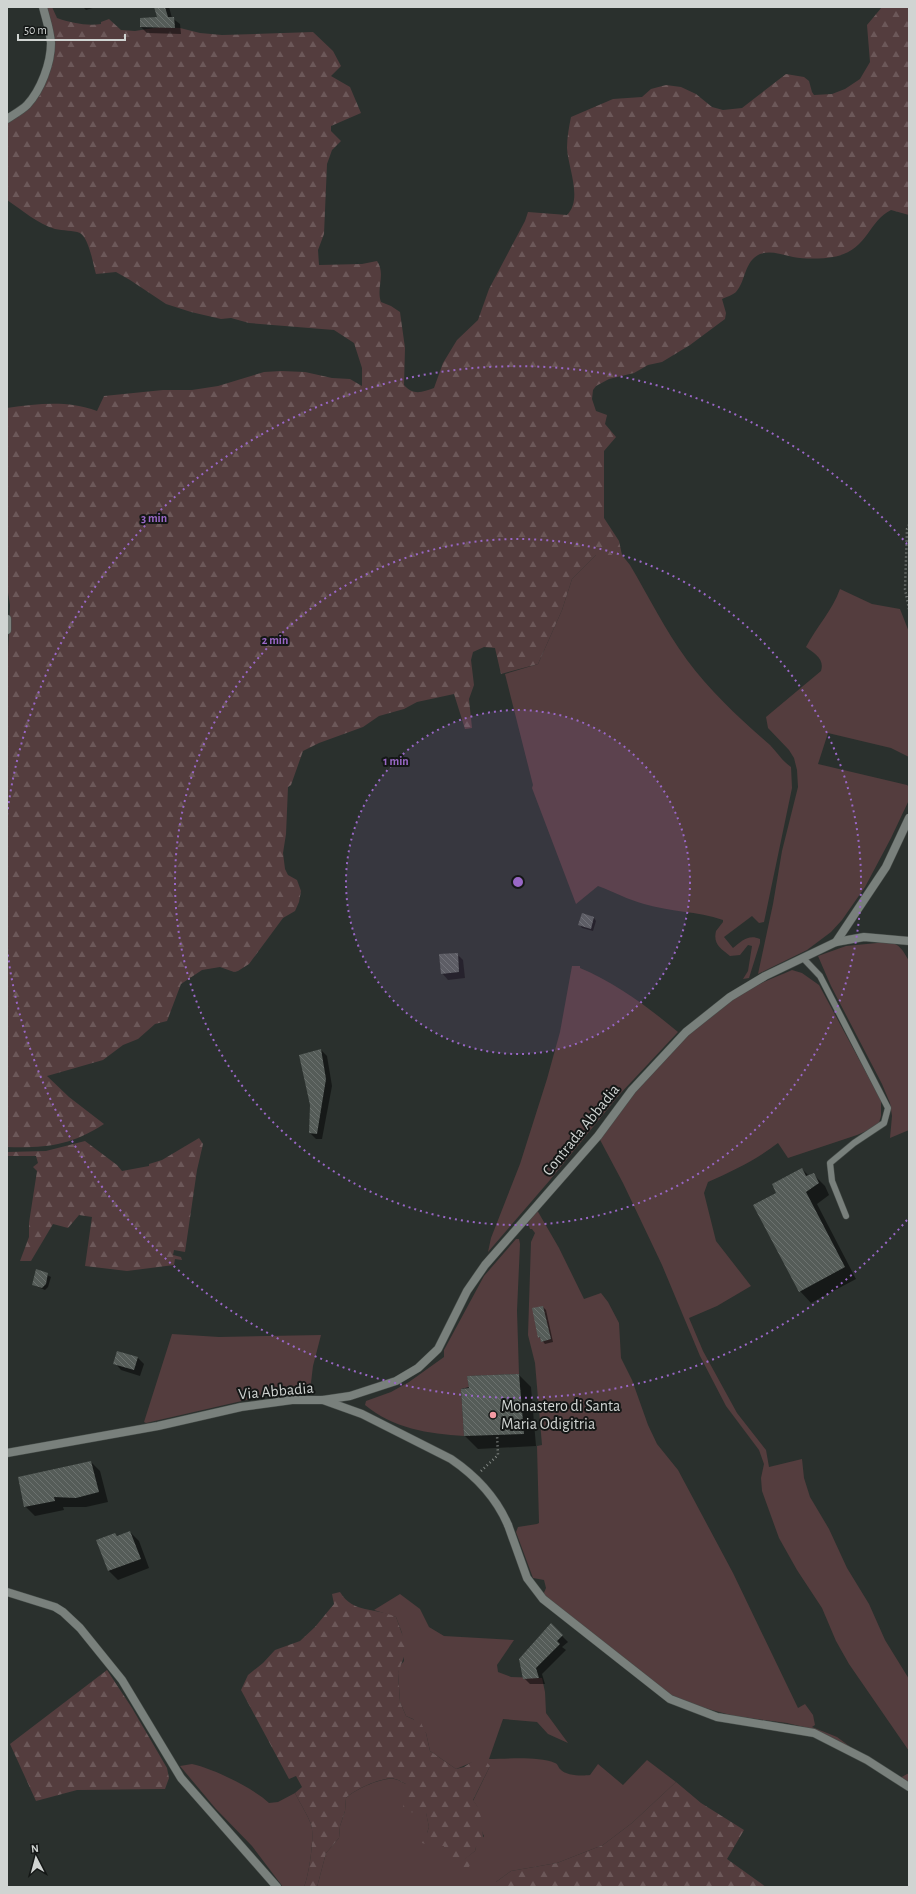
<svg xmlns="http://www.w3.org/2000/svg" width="916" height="1894" font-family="'Alegreya Sans',sans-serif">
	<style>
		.green { fill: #543d3e }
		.forest { fill: url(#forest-firs) }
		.shadow { fill: #0007 }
		.building { fill: url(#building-back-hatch) }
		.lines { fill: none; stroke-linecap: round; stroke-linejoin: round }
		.service-casing { stroke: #474d4a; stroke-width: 7 }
		.minor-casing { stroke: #474d4a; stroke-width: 9 }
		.tertiary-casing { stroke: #474d4a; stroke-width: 9 }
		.path { stroke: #858a87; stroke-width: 2.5; stroke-dasharray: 1 3; stroke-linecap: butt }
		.service { stroke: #79807c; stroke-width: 6 }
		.minor { stroke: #79807c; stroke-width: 8 }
		.tertiary { stroke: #79807c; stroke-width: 8 }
		.ring { fill: none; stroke: #9967c6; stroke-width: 2; stroke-dasharray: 2 4 }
		.poi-dot { fill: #f49aa3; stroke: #141716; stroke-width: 1.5 }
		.labels { text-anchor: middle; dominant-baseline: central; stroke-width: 4; stroke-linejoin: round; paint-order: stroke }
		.street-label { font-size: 16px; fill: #d0d4d2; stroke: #141716 }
		.poi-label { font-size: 16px; fill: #d0d4d2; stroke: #141716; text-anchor: start }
		.centre { fill: #9967c6; stroke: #141716; stroke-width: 2 }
		.ring-label { font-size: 12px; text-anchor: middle; font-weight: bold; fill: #9967c6; stroke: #141716; stroke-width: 4; stroke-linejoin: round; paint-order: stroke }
	</style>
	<defs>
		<pattern id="forest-firs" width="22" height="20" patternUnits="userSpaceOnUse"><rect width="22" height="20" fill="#543d3e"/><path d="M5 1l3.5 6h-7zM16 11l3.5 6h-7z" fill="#6c5859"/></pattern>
		<pattern id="building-back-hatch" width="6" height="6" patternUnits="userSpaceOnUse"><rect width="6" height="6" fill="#555c58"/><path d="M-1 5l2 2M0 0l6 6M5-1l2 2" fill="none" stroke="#6c726f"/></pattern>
	</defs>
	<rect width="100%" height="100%" fill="#2a302d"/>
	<!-- green -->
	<g class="green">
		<path d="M 596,555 L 622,555 L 630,565 C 649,597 665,630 687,660 C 710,691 740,719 770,745 C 777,752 782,761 791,767 L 792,788 L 764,922 L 759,923 L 752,916 L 724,937 L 733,948 C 742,941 748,934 760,939 L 760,943 L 749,978 L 743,979 L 748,971 L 752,946 L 748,945 L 740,955 L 730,956 C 720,948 713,944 716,931 L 723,922 L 723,920 C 697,911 670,912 644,904 C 629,900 614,892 598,886 L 576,904 L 532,788 L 533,785 L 505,674 L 538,664 L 562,610 L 572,579 Z"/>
		<path d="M 840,589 L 872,604 L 900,609 L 909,632 L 909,757 L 891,748 L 828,733 L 818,764 L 907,785 L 909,787 L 909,800 L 891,838 L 865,887 L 842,920 L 831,932 L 807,950 L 758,974 L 773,904 L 782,851 L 798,787 L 797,770 L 794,758 L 789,750 L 768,728 L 766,717 L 821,671 C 825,659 814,653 806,647 C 817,626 832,611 840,589 Z"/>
		<path d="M 887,942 C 900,943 903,951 909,961 L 909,1130 L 890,1138 L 892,1116 L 890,1103 L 882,1084 L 831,986 L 818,956 L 846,946 Z"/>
		<path d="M 572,966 L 580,966 L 580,968 C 616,983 648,1007 678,1032 L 619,1095 L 550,1180 L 488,1252 L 491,1238 L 520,1164 L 547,1079 L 560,1032 Z"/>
		<path d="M 792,970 L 802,973 L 819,985 L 881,1100 L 881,1116 L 878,1126 L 857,1135 L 788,1158 L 778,1143 C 756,1160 733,1171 708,1182 L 704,1193 L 716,1241 L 751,1286 L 717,1306 L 689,1318 L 703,1351 L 737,1413 L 766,1450 L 769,1467 L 802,1459 L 804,1478 L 810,1497 L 829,1529 L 847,1568 L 869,1604 L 885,1640 L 909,1679 L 909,1751 L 849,1664 L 836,1641 L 822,1608 L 797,1570 L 779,1538 L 762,1491 L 761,1478 L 764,1464 L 759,1450 L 726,1406 L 700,1356 L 662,1265 L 623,1183 L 598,1136 C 638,1085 683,1033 737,996 C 754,985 774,978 792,970 Z"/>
		<path d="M 537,1210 L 559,1248 L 584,1299 L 601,1293 L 608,1302 L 619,1323 L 621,1358 L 632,1380 L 648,1425 L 657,1444 L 678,1470 L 733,1573 L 798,1708 L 805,1704 L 813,1715 L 815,1725 L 812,1727 L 837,1737 L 872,1763 L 898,1779 L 909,1773 L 909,1787 L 809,1730 L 808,1728 L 787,1723 L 734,1716 L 679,1701 L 606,1648 L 543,1595 L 546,1588 L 544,1580 L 533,1578 L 516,1532 L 518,1527 L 537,1524 L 539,1523 L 537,1446 L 542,1445 L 535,1363 L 528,1335 L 531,1242 L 535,1233 L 532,1229 L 530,1229 L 528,1223 Z"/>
		<path d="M 516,1239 L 519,1239 L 520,1244 L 517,1311 L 519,1374 L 467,1376 L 469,1387 L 461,1389 L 464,1436 C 429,1434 392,1428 365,1405 L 366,1401 L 391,1392 L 409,1382 L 444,1357 L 444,1350 L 484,1276 Z"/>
		<path d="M 172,1334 L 219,1337 L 321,1335 L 313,1366 L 310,1391 L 285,1391 L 146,1423 L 144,1422 Z"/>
		<path d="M 400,1594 L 420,1609 L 429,1627 L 444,1636 L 514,1640 L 497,1665 L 498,1672 L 511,1677 L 542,1678 L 545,1692 L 546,1713 L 568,1743 L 548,1734 L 537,1722 L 503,1719 L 489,1759 C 508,1759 537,1756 555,1763 C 558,1764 558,1767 560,1769 C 566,1776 582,1776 590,1775 L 598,1764 L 623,1785 L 647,1760 L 676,1782 L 632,1823 L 603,1845 L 557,1863 L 511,1871 L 496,1882 L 496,1887 L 317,1887 L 326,1853 L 339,1838 L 340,1826 L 345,1811 L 346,1798 C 354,1790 382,1777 394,1779 C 398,1779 403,1783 406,1784 L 406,1793 L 422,1812 L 426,1812 L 429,1827 L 427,1833 L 444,1845 L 446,1853 L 463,1860 L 475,1851 L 476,1847 L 484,1836 C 478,1824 484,1812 473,1801 L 490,1766 L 473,1762 L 456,1769 L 430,1751 L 426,1733 L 413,1719 L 406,1716 L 400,1702 L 398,1673 L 399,1667 L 404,1661 L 402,1633 L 396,1617 L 374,1610 Z"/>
		<path d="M 192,1764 C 212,1768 255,1789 269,1803 L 278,1802 L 295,1793 C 300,1803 307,1814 311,1824 C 315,1835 309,1876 304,1887 L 283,1887 L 252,1846 L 216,1809 L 180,1766 Z"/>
	</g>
	<!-- forest -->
	<g class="forest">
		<path d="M 45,7 L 52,7 L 57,18 C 71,23 87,26 101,24 L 101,22 L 109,19 L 121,30 L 135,31 L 160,27 L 180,28 L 200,33 L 222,35 L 313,32 L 333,51 L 341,66 L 331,76 L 350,87 L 361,113 L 331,126 L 331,131 L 341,141 L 332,150 L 327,164 L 324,234 L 318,250 L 319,265 L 362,264 L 377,261 C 386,274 376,288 381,302 L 391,306 L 400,312 L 405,348 L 404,385 C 413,396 423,392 434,388 L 443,363 L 457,340 L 478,320 L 489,289 L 525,221 L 528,212 L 567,215 C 583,199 568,168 567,148 C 567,137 569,127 571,117 L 613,99 L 642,97 L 651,89 L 666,85 L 681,87 L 696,94 L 712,107 L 723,110 L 742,108 L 786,74 L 804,77 L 809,81 L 812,92 L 814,95 L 832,94 L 845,89 L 860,79 L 870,62 L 867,25 L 882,7 L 909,7 L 909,215 L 891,210 C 868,221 868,251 833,257 C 821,259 805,259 793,257 C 783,255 771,250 760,254 C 744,261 746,281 736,292 C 733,295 726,297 722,299 L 726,313 L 725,319 L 690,345 L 662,362 L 648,365 L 634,373 L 609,379 L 596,386 L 593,390 L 592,399 L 596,411 L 607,415 L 605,424 L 616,437 L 604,451 L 604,518 L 619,541 L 622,555 L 596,555 L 572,579 L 562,610 L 538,664 L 501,674 L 495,648 L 484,647 L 473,652 L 471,660 L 474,685 L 469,699 L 472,728 L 465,729 L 454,694 L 417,702 L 404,709 L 379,716 L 363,727 L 319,743 L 303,751 L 291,785 L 288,787 L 286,834 L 283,853 L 285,869 L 288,875 L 297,880 L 301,891 L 299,902 L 295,911 L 283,918 L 249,964 L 238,971 L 234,972 L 220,967 L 202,970 L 181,984 L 167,1021 L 155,1024 L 138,1039 L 123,1045 L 103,1060 L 47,1076 L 69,1097 L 104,1124 C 70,1146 46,1148 7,1147 L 7,679 L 10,605 L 7,586 L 7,408 C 39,404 65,400 97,411 L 104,396 L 163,390 L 192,390 L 218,386 L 264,372 L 281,371 L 305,372 L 332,378 L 350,379 L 362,386 L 362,368 L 354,343 L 334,330 L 249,323 L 231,318 L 221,319 L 191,312 L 166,304 L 130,280 L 116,272 L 96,274 C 93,264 89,238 80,233 C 73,230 63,231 55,229 C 38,224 22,210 7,200 L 7,122 L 17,114 L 51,67 Z"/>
		<path d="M 199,1138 L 203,1144 L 197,1170 L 185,1252 L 174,1250 L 173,1255 L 181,1257 L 182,1260 L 175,1259 L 174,1265 L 127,1271 L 85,1266 L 92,1217 L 79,1215 L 68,1228 L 53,1224 L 31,1261 L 20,1261 L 29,1237 L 29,1223 L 37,1171 L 33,1167 L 38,1163 L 36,1156 L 7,1156 L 7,1152 L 46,1151 L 85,1141 L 117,1165 L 122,1171 L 149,1166 L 149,1164 L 162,1160 Z"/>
		<path d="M 340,1592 C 353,1614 375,1607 396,1617 L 405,1642 L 405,1654 L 398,1673 L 400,1702 L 406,1716 L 421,1723 L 426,1733 L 430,1751 L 456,1769 L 464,1767 L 478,1758 L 484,1759 L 490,1766 L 473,1800 L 480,1810 L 484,1845 L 476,1847 L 475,1851 L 464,1860 L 471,1863 L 468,1869 L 445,1858 L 444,1846 L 430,1845 L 422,1843 L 422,1835 L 427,1833 L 429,1827 L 426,1813 L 407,1812 L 403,1809 L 406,1784 C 403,1783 398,1779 395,1779 C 383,1776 354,1790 346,1798 L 345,1811 L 340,1826 L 339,1838 L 326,1853 L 317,1887 L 304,1887 C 309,1876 315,1835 311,1824 C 307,1814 300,1803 295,1793 L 302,1787 L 296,1776 L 289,1779 L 241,1690 L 248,1675 L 263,1663 L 275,1650 L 300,1641 L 315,1627 L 334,1604 L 332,1594 Z"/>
		<path d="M 107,1670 L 132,1708 L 167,1768 L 169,1778 L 165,1789 L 77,1790 L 36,1801 L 10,1744 Z"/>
		<path d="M 676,1782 L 701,1803 L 744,1830 L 727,1859 L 766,1887 L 496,1887 L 496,1882 L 511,1871 L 557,1863 L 603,1845 L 632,1823 Z"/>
	</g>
	<!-- shadow -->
	<g class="shadow">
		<path d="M 83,7 L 96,7 L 86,10 Z"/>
		<path d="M 155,7 L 169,7 L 172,18 L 180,24 L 181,34 L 147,33 L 141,27 L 158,18 Z"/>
		<path d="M 594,918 L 596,921 L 593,931 L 582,928 L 580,925 Z"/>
		<path d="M 457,954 L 463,960 L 465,978 L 448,980 L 442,973 Z"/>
		<path d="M 321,1050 L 327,1056 L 332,1086 L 322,1139 L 316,1139 L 310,1133 Z"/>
		<path d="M 802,1169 L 809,1176 L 813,1174 L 825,1186 L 829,1195 L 817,1204 L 856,1279 L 811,1303 L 800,1291 L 778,1193 Z"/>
		<path d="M 37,1270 L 51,1277 L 48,1287 L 45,1290 L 33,1285 Z"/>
		<path d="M 543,1307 L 546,1310 L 553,1342 L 545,1344 L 539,1337 Z"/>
		<path d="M 117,1352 L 138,1358 L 144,1364 L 140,1376 L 121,1370 L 115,1363 Z"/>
		<path d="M 519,1375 L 531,1387 L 536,1446 L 478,1449 L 465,1436 L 462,1389 Z"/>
		<path d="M 91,1462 L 100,1471 L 108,1502 L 86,1507 L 63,1507 L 64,1510 L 35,1516 L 25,1506 Z"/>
		<path d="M 130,1532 L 139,1541 L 149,1568 L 118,1580 L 109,1571 L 97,1540 L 115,1534 L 118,1536 Z"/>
		<path d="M 551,1625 L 568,1642 L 562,1647 L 566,1650 L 542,1674 L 545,1684 L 530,1684 L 524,1678 Z"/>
	</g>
	<!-- building -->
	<g class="building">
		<path d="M 154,7 L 165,7 L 168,17 L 174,17 L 175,28 L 140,27 L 140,18 L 157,17 Z"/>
		<path d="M 582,913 L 594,917 L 591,929 L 578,925 Z"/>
		<path d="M 458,953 L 459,972 L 441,974 L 439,954 Z"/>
		<path d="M 321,1049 L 326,1079 L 317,1134 L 309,1133 L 310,1105 L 299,1055 Z"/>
		<path d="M 802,1168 L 806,1176 L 814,1173 L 819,1183 L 806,1192 L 845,1267 L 799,1292 L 753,1205 L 776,1193 L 772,1184 Z"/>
		<path d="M 36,1269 L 48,1273 L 46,1284 L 42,1288 L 32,1285 Z"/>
		<path d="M 543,1306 L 551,1339 L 541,1342 L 540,1337 L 538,1338 L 532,1308 Z"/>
		<path d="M 117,1351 L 138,1357 L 134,1370 L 113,1364 Z"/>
		<path d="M 519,1374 L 524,1434 L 464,1436 L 461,1389 L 469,1388 L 467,1376 Z"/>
		<path d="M 91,1461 L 99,1492 L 76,1498 L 54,1497 L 55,1501 L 24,1507 L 18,1477 Z"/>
		<path d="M 130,1531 L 141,1559 L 108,1571 L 96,1540 L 115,1533 L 117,1536 Z"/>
		<path d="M 551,1623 L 563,1635 L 557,1641 L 560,1644 L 536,1668 L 539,1678 L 523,1679 L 519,1659 Z"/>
	</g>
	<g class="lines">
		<!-- service casing -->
		<g class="service-casing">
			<path id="service" d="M 803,958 L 820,976 L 888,1108 L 884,1123 L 854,1143 L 830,1163 L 832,1181 L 846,1216"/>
		</g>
		<!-- minor casing -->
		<g class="minor-casing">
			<g id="minor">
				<path d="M 836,942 L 886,867 L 909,818"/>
				<path d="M 323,1400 L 350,1396 L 396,1381 L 418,1368 L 438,1349 L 467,1291 L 485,1265 L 598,1136 L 632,1090 L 686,1032 L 730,997 L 765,976 L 836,942 L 864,937 L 909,941"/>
				<path d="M 508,1525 L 527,1578 L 543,1599 L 670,1699 L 717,1717 L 814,1733 L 867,1760 L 909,1787"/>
				<path d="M 7,1592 L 55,1607 L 63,1612 L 80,1628 L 122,1680 L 181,1778 L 277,1887"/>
			</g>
		</g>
		<!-- tertiary casing -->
		<g class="tertiary-casing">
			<g id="tertiary">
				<path d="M 7,119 C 13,115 22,110 27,105 C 41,90 51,63 51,43 C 50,30 46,19 43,7"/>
				<path d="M 7,619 L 7,630"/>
				<path d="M 7,1453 L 158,1426 L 241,1407 L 292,1400 L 323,1400 L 362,1414 L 451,1459 C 476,1476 496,1497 508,1525"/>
			</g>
		</g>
		<!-- path -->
		<g class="path">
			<path d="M 909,525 L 907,529 L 905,589 L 909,609"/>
			<path d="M 481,1471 L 498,1455 L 497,1435"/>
		</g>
		<!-- service -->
		<use href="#service" class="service"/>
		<!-- minor -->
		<use href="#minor" class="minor"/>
		<!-- tertiary -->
		<use href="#tertiary" class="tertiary"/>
	</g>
	<!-- distance rings -->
	<circle cx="518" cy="882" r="172" fill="#9967c6" fill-opacity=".12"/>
	<g class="ring">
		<circle cx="518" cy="882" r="172"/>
		<circle cx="518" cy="882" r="343"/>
		<path d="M907 1220A515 515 0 0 1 7 949M7 815A515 515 0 0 1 907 544"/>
	</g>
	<!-- markers -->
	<circle class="poi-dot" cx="493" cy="1415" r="4"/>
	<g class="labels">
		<!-- street labels -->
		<g class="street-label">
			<text transform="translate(581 1130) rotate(-51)">Contrada Abbadia</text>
			<text transform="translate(276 1391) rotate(-5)">Via Abbadia</text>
		</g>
		<!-- poi labels -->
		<g class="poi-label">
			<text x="501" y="1406">Monastero di Santa<tspan x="501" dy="18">Maria Odigitria</tspan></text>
		</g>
	</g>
	<circle cx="518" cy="882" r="6" class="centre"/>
	<g class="ring-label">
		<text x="154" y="522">3 min</text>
		<text x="275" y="644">2 min</text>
		<text x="396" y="765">1 min</text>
	</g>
	<!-- border -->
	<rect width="916" height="1894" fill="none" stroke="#d0d4d2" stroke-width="16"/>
	<!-- north arrow -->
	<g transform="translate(36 1858) rotate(354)" stroke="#141716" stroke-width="3" paint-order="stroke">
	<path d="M0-3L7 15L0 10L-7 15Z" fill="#d0d4d2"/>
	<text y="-6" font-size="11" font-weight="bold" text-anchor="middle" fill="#d0d4d2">N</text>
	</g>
	<!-- scale -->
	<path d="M18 34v6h107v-6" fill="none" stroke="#d0d4d2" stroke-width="2"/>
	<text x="24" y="34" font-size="12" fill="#d0d4d2" stroke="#141716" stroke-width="3" paint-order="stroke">50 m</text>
</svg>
